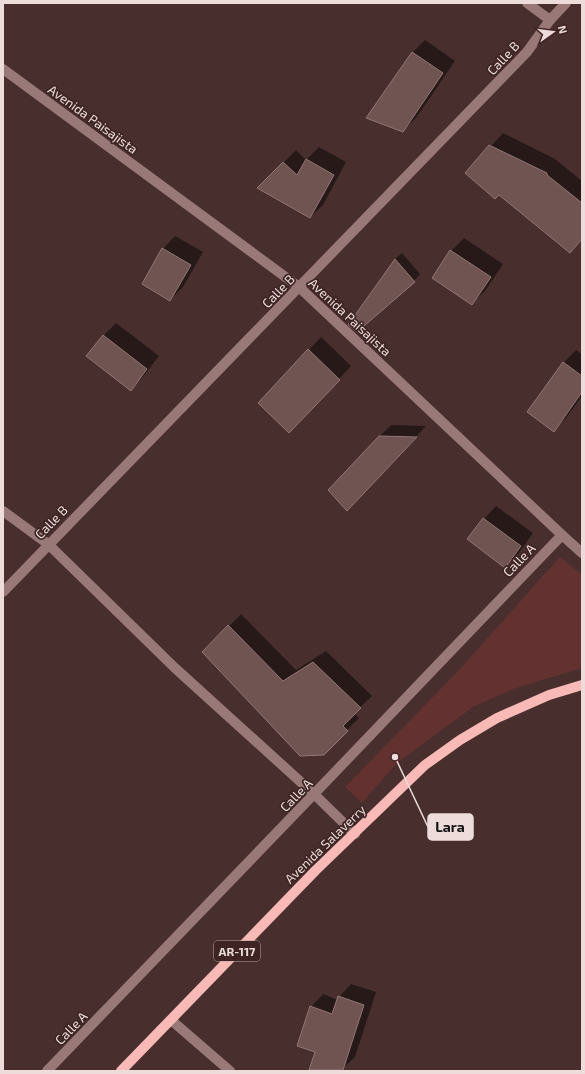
<svg xmlns="http://www.w3.org/2000/svg" width="585" height="1074" font-family="'Exo 2',sans-serif">
	<style>
		.green { fill: #623130 }
		.shadow { fill: #0007 }
		.building { fill: #705452; stroke: #937574 }
		.lines { fill: none; stroke-linecap: round; stroke-linejoin: round }
		.minor { stroke: #987977; stroke-width: 10 }
		.major { stroke: #f9b9b6; stroke-width: 10 }
		.labels { text-anchor: middle; dominant-baseline: central; stroke-width: 3.5; stroke-linejoin: round; paint-order: stroke }
		.shield { fill: #3e2524; stroke: #b8a5a3; stroke-width: 1 }
		.shield-label { font-size: 12px; font-weight: bold; fill: #eddcda }
		.street-label { font-size: 13px; fill: #eddcda; stroke: #3e2524 }
		.leader { fill: none; stroke: #eddcda; stroke-width: 1.5 }
		.callout-dot { fill: #eddcda; stroke: #3e2524; stroke-width: 1.5 }
		.callout { fill: #eddcda; stroke: #eddcda; stroke-width: 1.5 }
		.callout-label { font-size: 14px; text-anchor: middle; font-weight: bold; fill: #111 }
	</style>
	<rect width="100%" height="100%" fill="#482f2e"/>
	<!-- green -->
	<path class="green" d="M 560,557 L 582,575 L 582,668 L 513,689 L 473,707 L 397,763 L 362,803 L 345,787 L 458,671 Z"/>
	<!-- shadow -->
	<g class="shadow">
		<path d="M 425,40 L 455,61 L 416,118 L 403,130 L 368,118 L 413,52 Z"/>
		<path d="M 503,133 L 555,159 L 582,181 L 582,240 L 570,252 L 499,194 L 466,173 Z"/>
		<path d="M 319,147 L 346,162 L 323,205 L 310,217 L 258,188 L 296,150 L 306,160 Z"/>
		<path d="M 175,236 L 203,252 L 183,287 L 170,300 L 163,249 Z"/>
		<path d="M 464,238 L 503,264 L 485,291 L 472,303 L 433,278 L 451,251 Z"/>
		<path d="M 402,253 L 420,274 L 414,281 L 350,325 L 395,259 Z"/>
		<path d="M 116,323 L 159,356 L 143,377 L 131,389 L 103,336 Z"/>
		<path d="M 321,337 L 351,366 L 301,419 L 259,403 Z"/>
		<path d="M 576,350 L 582,354 L 582,396 L 566,418 L 554,430 L 529,412 L 564,362 Z"/>
		<path d="M 391,425 L 426,426 L 358,498 L 379,437 Z"/>
		<path d="M 496,506 L 533,533 L 518,554 L 505,566 L 469,539 L 484,519 Z"/>
		<path d="M 241,614 L 296,670 L 326,651 L 372,696 L 354,713 L 359,718 L 323,754 L 203,652 Z"/>
		<path d="M 351,984 L 376,992 L 355,1057 L 342,1069 L 316,1051 L 311,1007 L 323,994 L 338,1000 L 339,997 Z"/>
	</g>
	<!-- building -->
	<g class="building">
		<path d="M 412,52 L 443,73 L 403,132 L 366,118 Z"/>
		<path d="M 489,145 L 547,173 L 547,175 L 582,203 L 582,239 L 570,253 L 499,195 L 495,199 L 465,173 Z"/>
		<path d="M 306,159 L 334,175 L 310,218 L 257,188 L 283,162 L 297,175 Z"/>
		<path d="M 162,248 L 191,265 L 170,301 L 142,284 Z"/>
		<path d="M 450,250 L 491,277 L 472,305 L 432,278 Z"/>
		<path d="M 395,259 L 415,282 L 357,332 L 348,325 Z"/>
		<path d="M 103,335 L 147,369 L 131,391 L 86,356 Z"/>
		<path d="M 308,349 L 340,380 L 289,433 L 258,403 Z"/>
		<path d="M 563,362 L 582,376 L 582,392 L 554,432 L 527,412 Z"/>
		<path d="M 379,436 L 417,437 L 347,511 L 328,490 Z"/>
		<path d="M 483,518 L 521,546 L 505,568 L 467,539 Z"/>
		<path d="M 228,625 L 283,681 L 313,662 L 361,708 L 343,726 L 348,731 L 324,755 L 300,756 L 202,652 Z"/>
		<path d="M 338,996 L 364,1005 L 343,1070 L 309,1070 L 315,1052 L 297,1046 L 310,1006 L 332,1014 Z"/>
	</g>
	<g class="lines">
		<!-- minor -->
		<g class="minor">
			<path d="M 527,3 L 550,20"/>
			<path d="M 3,69 L 299,287 L 562,535 L 582,553"/>
			<path d="M 3,511 L 48,544 L 175,668 L 314,794 L 355,834"/>
			<path d="M 3,592 L 527,52 L 550,20 L 566,3"/>
			<path d="M 171,1020 L 230,1071"/>
			<path d="M 47,1071 L 314,794 L 562,535"/>
		</g>
		<!-- major -->
		<path class="major" d="M 121,1071 L 316,870 L 425,765 L 460,740 L 497,718 L 549,695 L 582,685"/>
	</g>
	<g class="labels">
		<!-- shield labels -->
		<rect class="shield" x="214" y="941" width="46" height="20" rx="3"/>
		<g class="shield-label">
			<text x="237" y="951">AR-117</text>
		</g>
		<!-- street labels -->
		<g class="street-label">
			<text transform="translate(503 58) rotate(-47)">Calle B</text>
			<text transform="translate(93 119) rotate(36)">Avenida Paisajista</text>
			<text transform="translate(278 291) rotate(-46)">Calle B</text>
			<text transform="translate(350 317) rotate(43)">Avenida Paisajista</text>
			<text transform="translate(51 522) rotate(-46)">Calle B</text>
			<text transform="translate(519 560) rotate(-46)">Calle A</text>
			<text transform="translate(296 795) rotate(-46)">Calle A</text>
			<text transform="translate(325 844) rotate(-44)">Avenida Salaverry</text>
			<text transform="translate(71 1028) rotate(-46)">Calle A</text>
		</g>
	</g>
	<!-- callouts -->
	<path class="leader" d="M395 757L428 827"/>
	<circle class="callout-dot" cx="395" cy="757" r="4"/>
	<rect class="callout" x="428" y="814" width="45" height="26" rx="4"/>
	<g class="callout-label">
		<text x="450" y="832">Lara</text>
	</g>
	<!-- border -->
	<rect width="585" height="1074" fill="none" stroke="#eddcda" stroke-width="8"/>
	<!-- north arrow -->
	<g transform="translate(553 32) rotate(76)" stroke="#3e2524" stroke-width="3" paint-order="stroke">
	<path d="M0-3L7 15L0 10L-7 15Z" fill="#eddcda"/>
	<text y="-6" font-size="11" font-weight="bold" text-anchor="middle" fill="#eddcda">N</text>
	</g>
</svg>
